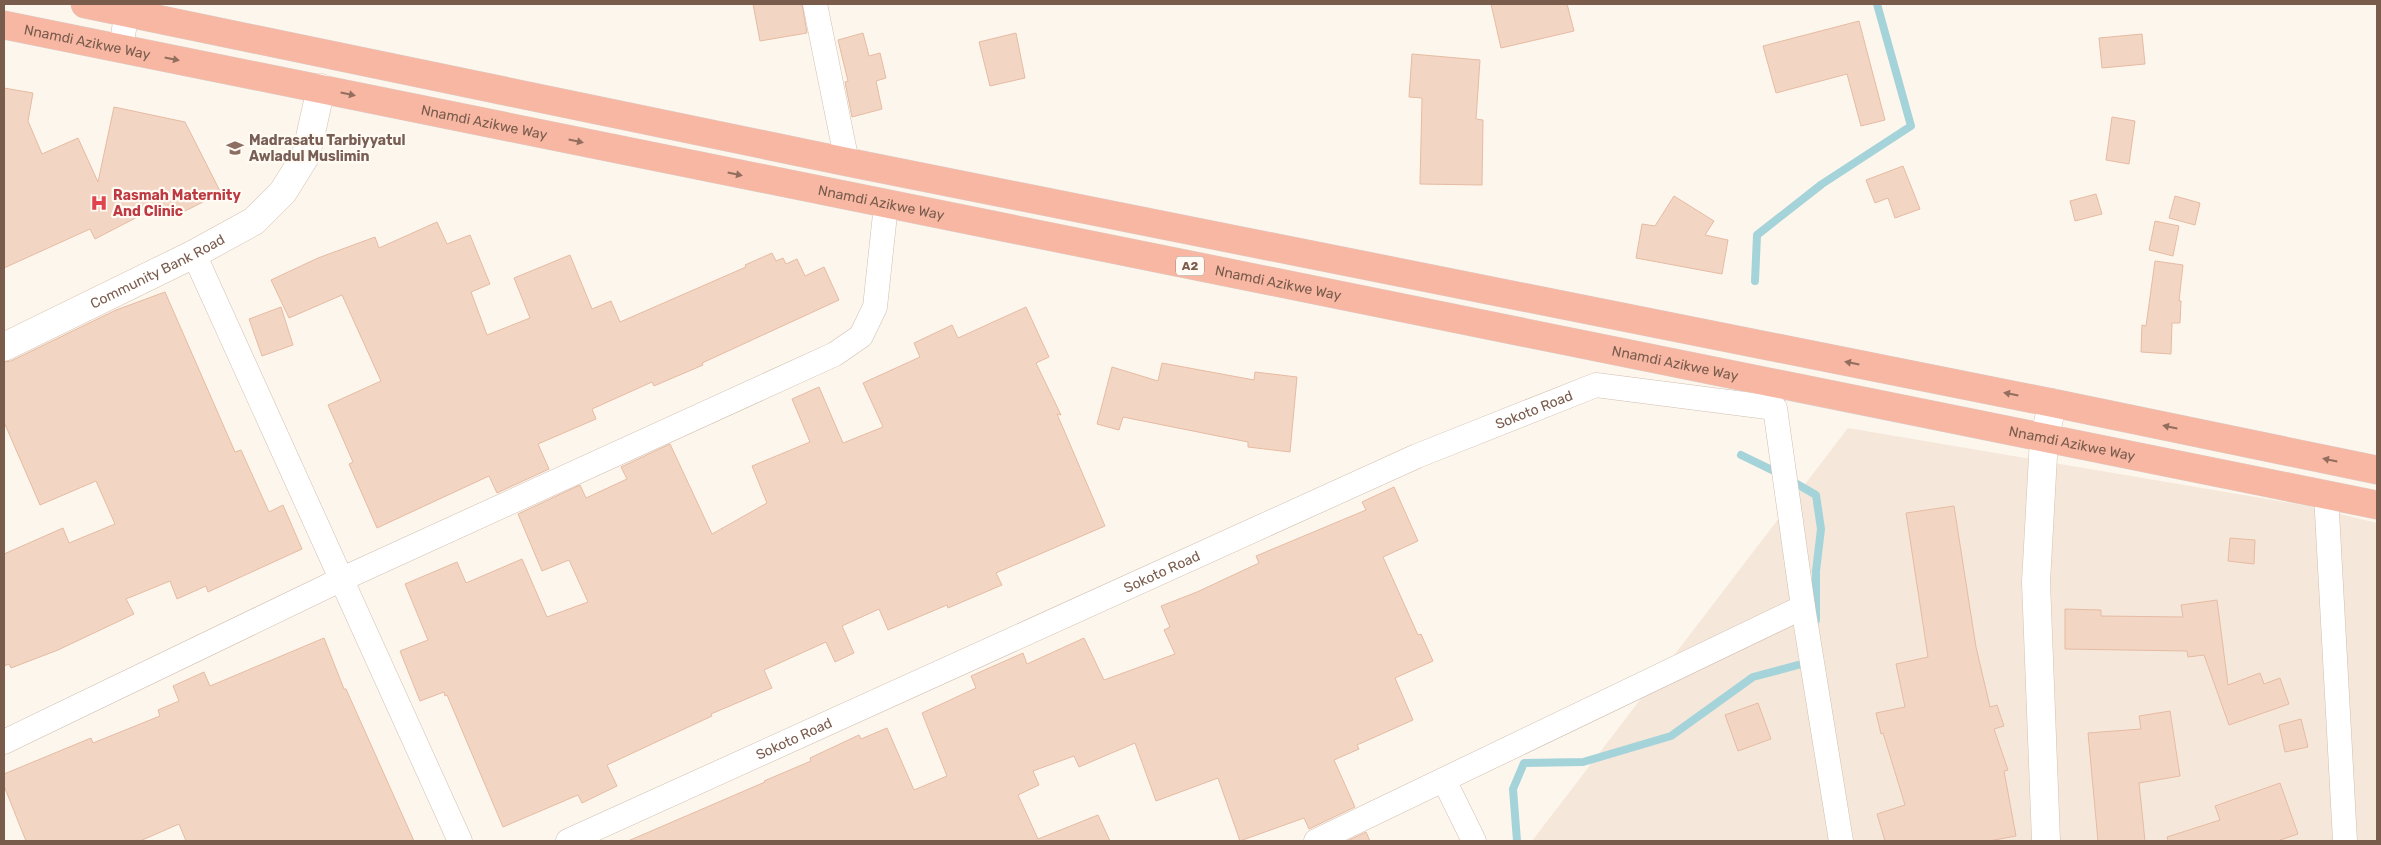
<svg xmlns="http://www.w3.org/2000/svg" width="2381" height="845" font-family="Rubik,sans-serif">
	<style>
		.residential { fill: #f5e8da }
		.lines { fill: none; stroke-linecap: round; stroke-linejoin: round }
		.stream { stroke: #a5d3da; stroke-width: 8 }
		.building { fill: #f3d5c3; stroke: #e6bba3 }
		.street-casing { stroke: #d1beb0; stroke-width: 25 }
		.secondary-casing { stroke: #d6c0b0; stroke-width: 29 }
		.highway-casing { stroke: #dad1cd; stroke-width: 29 }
		.street { stroke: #fff; stroke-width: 24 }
		.secondary { stroke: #fff; stroke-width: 28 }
		.highway { stroke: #f7b7a3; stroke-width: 28 }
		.oneway { fill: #936e5e }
		.labels { text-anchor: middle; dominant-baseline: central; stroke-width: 4.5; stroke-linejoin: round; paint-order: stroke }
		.shield { fill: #fffaf3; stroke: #a28b7f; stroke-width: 1 }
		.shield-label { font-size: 12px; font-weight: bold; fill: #7a5c4d }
		.street-label { font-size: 14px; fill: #7a5c4d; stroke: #fffaf3 }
		.education-label { font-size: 14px; font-weight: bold; fill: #785e54; stroke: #fffaf3; text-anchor: start }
		.health-label { font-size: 14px; font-weight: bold; fill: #be3a42; stroke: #fffaf3; text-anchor: start }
	</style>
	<rect width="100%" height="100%" fill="#fdf6ec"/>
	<!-- residential -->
	<path class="residential" d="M 1848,428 L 2308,506 L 2377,523 L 2377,841 L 1532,841 Z"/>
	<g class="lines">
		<!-- stream -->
		<g class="stream">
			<path d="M 1755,281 L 1757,235 L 1822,184 L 1911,126 L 1877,4"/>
			<path d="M 1741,455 L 1780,474"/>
			<path d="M 1790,480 L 1816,495 L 1821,529 L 1816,571 L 1816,620"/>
			<path d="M 1517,841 L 1513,789 L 1524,763 L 1583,762 L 1671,736 L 1753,677 L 1809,662"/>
		</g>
	</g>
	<!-- building -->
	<g class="building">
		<path d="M 753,4 L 802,4 L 807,33 L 760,41 Z"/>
		<path d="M 1491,4 L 1567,4 L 1574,31 L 1501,48 Z"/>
		<path d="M 1859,21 L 1885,120 L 1861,126 L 1847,74 L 1776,93 L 1763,46 Z"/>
		<path d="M 863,33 L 869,56 L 880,53 L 886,78 L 876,81 L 882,109 L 852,117 L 845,82 L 848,81 L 838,40 Z"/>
		<path d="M 1016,33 L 1025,78 L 990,86 L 979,42 Z"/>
		<path d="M 2142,34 L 2145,64 L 2102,68 L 2099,38 Z"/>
		<path d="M 1412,54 L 1480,60 L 1476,119 L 1483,120 L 1482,185 L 1420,184 L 1422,98 L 1409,97 Z"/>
		<path d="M 4,88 L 33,93 L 28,121 L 42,154 L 78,138 L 98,182 L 114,107 L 185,122 L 221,193 L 177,215 L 171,204 L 149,215 L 147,212 L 95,239 L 90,229 L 4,268 Z"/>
		<path d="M 2112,117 L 2135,121 L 2129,164 L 2106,160 Z"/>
		<path d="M 1903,166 L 1920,209 L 1895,218 L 1888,198 L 1875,203 L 1866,180 Z"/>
		<path d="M 2096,194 L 2102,214 L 2075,221 L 2070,201 Z"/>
		<path d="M 1674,196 L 1714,221 L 1705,235 L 1728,240 L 1722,274 L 1636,258 L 1642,224 L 1655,226 Z"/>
		<path d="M 2175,196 L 2200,203 L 2195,225 L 2169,218 Z"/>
		<path d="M 2155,221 L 2179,226 L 2173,256 L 2149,250 Z"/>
		<path d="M 437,222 L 447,244 L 470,235 L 490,284 L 471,292 L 487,335 L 530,318 L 514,278 L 570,255 L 592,309 L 611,301 L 620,322 L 746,267 L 745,265 L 772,253 L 776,261 L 783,258 L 786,264 L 797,259 L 805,276 L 824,267 L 839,300 L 702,363 L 703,365 L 654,386 L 652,382 L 592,409 L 596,419 L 538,444 L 549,469 L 497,493 L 489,476 L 377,528 L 349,464 L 353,462 L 328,405 L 381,381 L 342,295 L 289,318 L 271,280 L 318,258 L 375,237 L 379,248 Z"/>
		<path d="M 2155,261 L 2183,265 L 2179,301 L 2181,301 L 2180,323 L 2172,323 L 2171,354 L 2141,352 L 2142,325 L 2146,326 Z"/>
		<path d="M 165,292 L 235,452 L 241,450 L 269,512 L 283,505 L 302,549 L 208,592 L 206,586 L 177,599 L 170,581 L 126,599 L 134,614 L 58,650 L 11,668 L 9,664 L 4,666 L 4,554 L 63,528 L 69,543 L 115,524 L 96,481 L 40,505 L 4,422 L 4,362 L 11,361 L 116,310 Z"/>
		<path d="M 281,307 L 293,345 L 262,356 L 249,319 Z"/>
		<path d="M 1026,307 L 1049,357 L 1036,363 L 1061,415 L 1057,414 L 1105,526 L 996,573 L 1002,585 L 948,608 L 947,605 L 888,630 L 879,609 L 842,626 L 854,653 L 835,662 L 826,642 L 764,670 L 772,688 L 711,714 L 712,716 L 607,765 L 617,786 L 582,803 L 578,795 L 503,827 L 447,695 L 445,696 L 444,692 L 420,701 L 400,651 L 428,640 L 405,584 L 457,562 L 466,583 L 522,559 L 547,617 L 588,602 L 569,560 L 542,571 L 518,514 L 580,485 L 586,498 L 627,479 L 621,467 L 670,444 L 712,534 L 767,503 L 752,466 L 810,442 L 792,399 L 819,387 L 843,443 L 883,427 L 863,383 L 920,357 L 914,343 L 952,325 L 958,338 Z"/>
		<path d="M 1162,363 L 1254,380 L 1255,372 L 1297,377 L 1290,452 L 1248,447 L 1248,442 L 1123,417 L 1119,430 L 1097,424 L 1112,367 L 1158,381 Z"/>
		<path d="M 1394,487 L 1418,541 L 1383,557 L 1418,635 L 1421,634 L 1433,661 L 1395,678 L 1413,720 L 1357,745 L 1359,749 L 1334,760 L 1355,807 L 1309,829 L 1304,818 L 1240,841 L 1218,778 L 1156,801 L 1135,743 L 1079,767 L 1074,756 L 1033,771 L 1039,785 L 1018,795 L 1038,839 L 1098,815 L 1110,841 L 628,841 L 765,782 L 764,781 L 811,761 L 810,758 L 859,735 L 861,739 L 887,728 L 914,790 L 947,776 L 922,713 L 976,688 L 971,676 L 1023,653 L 1027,664 L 1084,638 L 1104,680 L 1175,654 L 1164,630 L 1170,627 L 1161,606 L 1197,592 L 1259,563 L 1256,556 L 1366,510 L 1362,502 Z"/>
		<path d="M 1954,506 L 1976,647 L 1990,707 L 1997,705 L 2004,726 L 1994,729 L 2008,770 L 2004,771 L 2016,836 L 1989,841 L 1885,841 L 1877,814 L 1905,805 L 1883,733 L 1881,734 L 1876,713 L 1905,707 L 1896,664 L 1928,657 L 1906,513 Z"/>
		<path d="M 2230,538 L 2255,540 L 2254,564 L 2228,561 Z"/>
		<path d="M 2217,600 L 2228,685 L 2260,673 L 2264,684 L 2280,678 L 2289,704 L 2229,725 L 2204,655 L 2188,657 L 2187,651 L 2065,649 L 2065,609 L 2101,610 L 2101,616 L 2183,617 L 2181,605 Z"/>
		<path d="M 324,638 L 344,689 L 346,689 L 414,841 L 186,841 L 179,824 L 140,841 L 26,841 L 4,786 L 4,774 L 91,738 L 93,743 L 160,716 L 158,710 L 179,701 L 173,686 L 204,672 L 210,686 Z"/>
		<path d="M 1758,703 L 1771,739 L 1738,751 L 1725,715 Z"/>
		<path d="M 2170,711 L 2180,776 L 2139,783 L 2145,841 L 2098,841 L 2088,733 L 2141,729 L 2139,716 Z"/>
		<path d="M 2301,719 L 2308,747 L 2285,752 L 2279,725 Z"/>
		<path d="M 2280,783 L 2298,834 L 2277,841 L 2168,841 L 2167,837 L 2220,820 L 2215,806 Z"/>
		<path d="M 1366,832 L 1370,841 L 1347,841 Z"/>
	</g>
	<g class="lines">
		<!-- street casing -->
		<g class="street-casing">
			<g id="street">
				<path d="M 815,4 L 847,162"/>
				<path d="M 121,48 L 128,4"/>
				<path d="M 194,254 L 460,841"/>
				<path d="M 2326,494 L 2345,841"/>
				<path d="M 4,742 L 340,580 L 835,354 L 861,336 L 875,307 L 886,205"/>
				<path d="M 1444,780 L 1474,841"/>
				<path id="s1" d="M 568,841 L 1417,456 L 1596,385 L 1775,408 L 1803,607 L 1841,841"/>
				<path d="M 1316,841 L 1803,607"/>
			</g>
		</g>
		<!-- secondary casing -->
		<g class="secondary-casing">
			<g id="secondary">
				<path id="s2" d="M 4,347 L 194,254 L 254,221 L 283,192 L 306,155 L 321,88"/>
				<path d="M 2046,841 L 2036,582 L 2044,438 L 2053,403"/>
			</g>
		</g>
		<!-- highway casing -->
		<g class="highway-casing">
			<g id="highway">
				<path d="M 85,4 L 847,162 L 2053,403 L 2377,470"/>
				<path id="s3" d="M 4,25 L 2377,505"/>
			</g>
		</g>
		<!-- street -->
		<use href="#street" class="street"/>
		<!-- secondary -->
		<use href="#secondary" class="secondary"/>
		<!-- highway -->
		<use href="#highway" class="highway"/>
	</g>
	<!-- one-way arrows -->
	<defs><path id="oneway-solid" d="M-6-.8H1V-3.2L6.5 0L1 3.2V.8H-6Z" transform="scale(1.25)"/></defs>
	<g class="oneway">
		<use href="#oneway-solid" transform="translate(172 59) rotate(11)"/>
		<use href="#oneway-solid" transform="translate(348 94) rotate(12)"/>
		<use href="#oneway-solid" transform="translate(576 141) rotate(12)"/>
		<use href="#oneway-solid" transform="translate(735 174) rotate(12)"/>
		<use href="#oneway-solid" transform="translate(1852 363) rotate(-169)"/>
		<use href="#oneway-solid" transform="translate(2011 394) rotate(-169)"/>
		<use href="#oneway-solid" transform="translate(2170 427) rotate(-168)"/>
		<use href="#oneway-solid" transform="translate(2330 460) rotate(-168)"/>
	</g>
	<!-- icons -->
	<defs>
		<g id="school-bare" transform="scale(1.35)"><path d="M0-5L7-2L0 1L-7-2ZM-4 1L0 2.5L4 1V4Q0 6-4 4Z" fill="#8d6e63" stroke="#fffaf3" stroke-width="2.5" paint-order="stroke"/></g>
		<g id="hospital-bare" transform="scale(1.35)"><path d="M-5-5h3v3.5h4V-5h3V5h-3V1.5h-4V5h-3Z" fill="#e0444e" stroke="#fffaf3" stroke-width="2.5" paint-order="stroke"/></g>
	</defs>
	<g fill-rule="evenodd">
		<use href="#school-bare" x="235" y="148"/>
		<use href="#hospital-bare" x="99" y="203"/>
	</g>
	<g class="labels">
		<!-- shield labels -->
		<rect class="shield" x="1176" y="256.5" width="28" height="19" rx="4"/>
		<g class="shield-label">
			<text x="1190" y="266">A2</text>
		</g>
		<!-- street labels -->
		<g class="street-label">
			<text stroke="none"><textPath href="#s3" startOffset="85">Nnamdi Azikwe Way</textPath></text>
			<text stroke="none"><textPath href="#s3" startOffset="490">Nnamdi Azikwe Way</textPath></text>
			<text stroke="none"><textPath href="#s3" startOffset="895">Nnamdi Azikwe Way</textPath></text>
			<text stroke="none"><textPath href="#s2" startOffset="171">Community Bank Road</textPath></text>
			<text stroke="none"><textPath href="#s3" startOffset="1300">Nnamdi Azikwe Way</textPath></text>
			<text stroke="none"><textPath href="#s3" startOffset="1705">Nnamdi Azikwe Way</textPath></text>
			<text stroke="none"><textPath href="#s1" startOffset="1058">Sokoto Road</textPath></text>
			<text stroke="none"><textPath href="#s3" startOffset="2110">Nnamdi Azikwe Way</textPath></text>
			<text stroke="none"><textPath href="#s1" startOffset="652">Sokoto Road</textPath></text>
			<text stroke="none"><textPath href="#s1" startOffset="248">Sokoto Road</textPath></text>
		</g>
		<!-- education labels -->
		<g class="education-label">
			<text x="249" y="140">Madrasatu Tarbiyyatul<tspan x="249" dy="16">Awladul Muslimin</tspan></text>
		</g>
		<!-- health labels -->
		<g class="health-label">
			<text x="113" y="195">Rasmah Maternity<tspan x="113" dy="16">And Clinic</tspan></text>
		</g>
	</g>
	<!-- border -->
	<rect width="2381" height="845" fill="none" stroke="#7a5c4d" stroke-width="10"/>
</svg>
